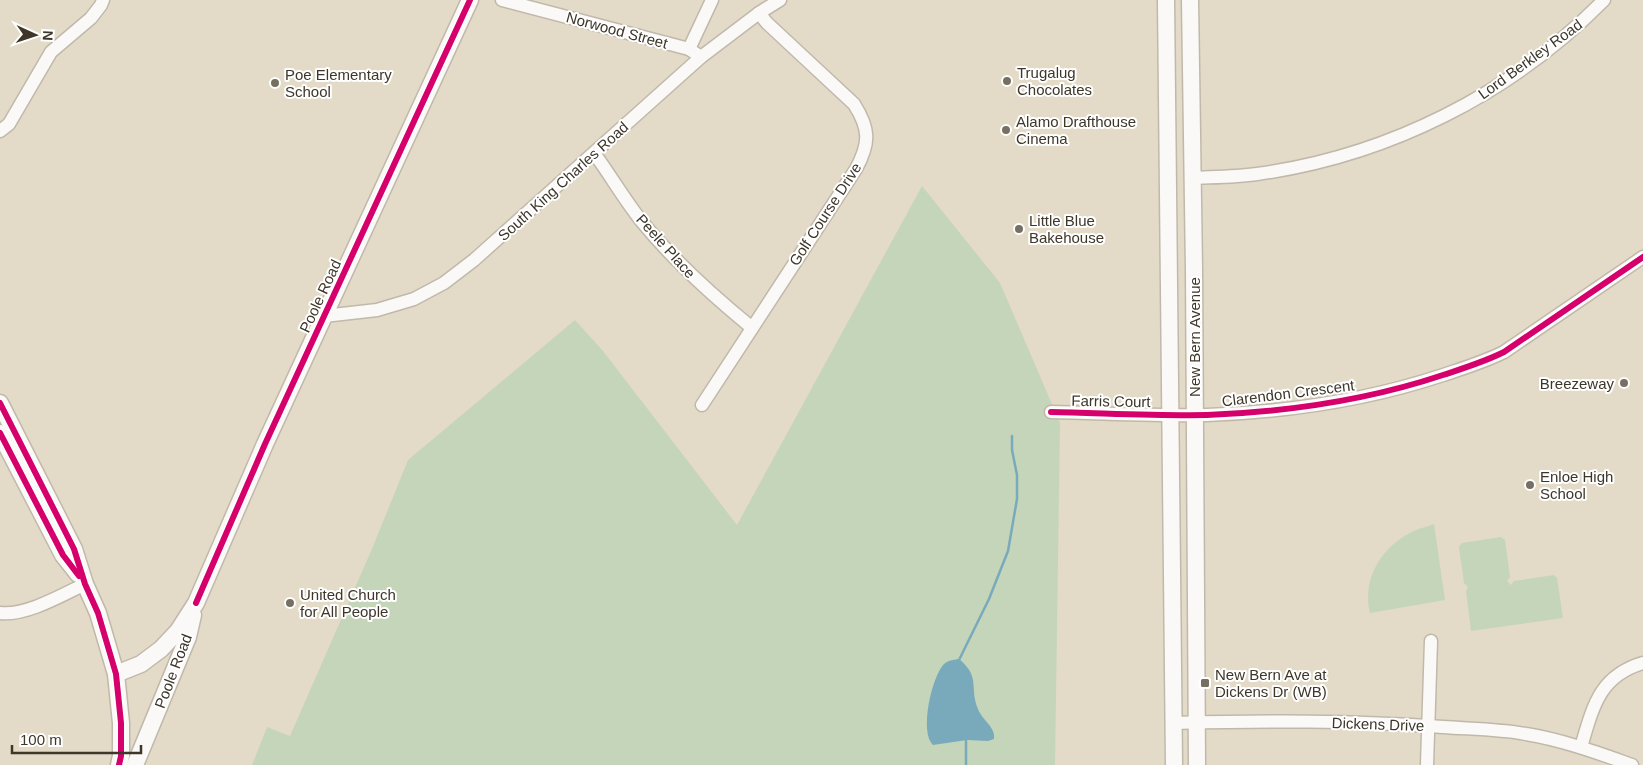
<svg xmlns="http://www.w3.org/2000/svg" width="1643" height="765" font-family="Arial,sans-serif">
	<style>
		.green { fill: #c5d5ba }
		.water { fill: #79aabb }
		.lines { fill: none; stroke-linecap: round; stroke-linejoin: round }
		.stream { stroke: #79aabb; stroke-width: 2.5 }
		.minor-casing { stroke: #c0b9ab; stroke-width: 15 }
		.major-casing { stroke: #c0b9ab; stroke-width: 19 }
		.minor { stroke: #fbf9f7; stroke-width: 12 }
		.major { stroke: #fbf9f7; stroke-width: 16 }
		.cycleway-casing { stroke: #fff; stroke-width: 9 }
		.cycleway { stroke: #d6006c; stroke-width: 6 }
		.poi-dot { fill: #776f61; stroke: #fff; stroke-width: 2 }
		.labels { text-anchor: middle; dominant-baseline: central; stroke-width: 4; stroke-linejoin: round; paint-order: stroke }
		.street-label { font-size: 15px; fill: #3d3629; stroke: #fff }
		.poi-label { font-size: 15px; fill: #3d3629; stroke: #fff; text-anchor: start }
	</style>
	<rect width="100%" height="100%" fill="#e3dac8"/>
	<!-- green -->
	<g class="green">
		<path d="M 922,186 L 1000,283 L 1060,423 L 1055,765 L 252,765 L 267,727 L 290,736 L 372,549 L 408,460 L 575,320 L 603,351 L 737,525 Z"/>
		<path d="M 1434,524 L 1445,600 L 1370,613 C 1362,579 1381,547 1412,532 C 1419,528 1427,527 1434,524 Z"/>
		<path d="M 1501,537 L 1505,540 L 1510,577 L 1507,581 L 1511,585 L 1514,581 L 1554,575 L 1557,578 L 1563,618 L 1471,631 L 1466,591 L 1468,587 L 1464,583 L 1459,547 L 1462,543 Z"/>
	</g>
	<!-- water -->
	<path class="water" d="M 959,659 C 981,677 969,687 978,709 C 982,720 996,727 994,739 L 988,741 L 967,740 L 933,745 C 919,732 932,676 944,664 C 948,660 953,660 959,659 Z"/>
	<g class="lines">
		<!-- stream -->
		<g class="stream">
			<path d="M 959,660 L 989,599 L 1008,551 L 1017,499 L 1017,475 L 1012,450 L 1012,436"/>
			<path d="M 966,765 L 966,738"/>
		</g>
		<!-- minor casing -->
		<g class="minor-casing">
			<g id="minor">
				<path d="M 502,0 L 689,49 L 701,57"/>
				<path d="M 689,49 L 712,0"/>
				<path d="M 0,131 L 9,124 L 51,52 L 91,18 L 101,5 L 103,0"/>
				<path d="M 594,153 C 611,176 625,201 643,223 C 675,262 712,295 751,327"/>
				<path d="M 1193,178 C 1214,177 1236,177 1257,174 C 1388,156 1511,94 1604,0"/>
				<path d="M 324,316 L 377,310 L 414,299 L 444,283 L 474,260 L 701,57 L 759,13 L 780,0"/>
				<path d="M 702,405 L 856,169 C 870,143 870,129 854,104 L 767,23 L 759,13"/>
				<path d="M 1051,412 C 1103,413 1156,416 1207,415 C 1286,412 1368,400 1443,375 C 1464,368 1484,362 1504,352 L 1643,257"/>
				<path d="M 0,613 C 26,616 62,595 85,584"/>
				<path d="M 1173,723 C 1263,721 1353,720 1443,727 C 1471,729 1499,729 1526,734 C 1563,740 1598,753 1632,765"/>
				<path d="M 1581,747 C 1593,707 1599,676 1643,663"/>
				<path d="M 1427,765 L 1431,641"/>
			</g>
		</g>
		<!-- major casing -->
		<g class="major-casing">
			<g id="major">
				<path d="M 1166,0 L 1174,765"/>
				<path d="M 1190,0 L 1194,270 L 1197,765"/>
				<path d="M 0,403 L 74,549 L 85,584 L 98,613 L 116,674 L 121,723 L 121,756 L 119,765"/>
				<path d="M 0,433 L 63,555 L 78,574"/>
				<path d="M 116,674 L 141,664 L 161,649 L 178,631 L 196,603 L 265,444 L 470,0"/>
				<path d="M 135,765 L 188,637 L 193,615"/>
			</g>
		</g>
		<!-- minor -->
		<use href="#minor" class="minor"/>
		<!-- major -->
		<use href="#major" class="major"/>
		<!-- cycleway casing -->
		<g class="cycleway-casing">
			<g id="cycleway">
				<path d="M 0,403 L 74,549 L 85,584 L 98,613 L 116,674 L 121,723 L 121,756 L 119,765"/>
				<path d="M 1051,412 C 1103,413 1156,416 1207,415 C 1286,412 1368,400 1443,375 C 1464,368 1484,362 1504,352 L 1643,257"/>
				<path d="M 0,433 L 63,555 L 79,576"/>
				<path d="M 196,603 L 265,444 L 470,0"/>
			</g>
		</g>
		<!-- cycleway -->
		<use href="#cycleway" class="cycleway"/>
	</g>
	<!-- markers -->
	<g class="poi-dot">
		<circle cx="1007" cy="81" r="5"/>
		<circle cx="275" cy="83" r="5"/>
		<circle cx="1006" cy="130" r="5"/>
		<circle cx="1019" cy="229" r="5"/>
		<circle cx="1624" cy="383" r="5"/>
		<circle cx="1530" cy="485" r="5"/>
		<circle cx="290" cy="603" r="5"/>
		<rect x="1200" y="678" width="10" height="10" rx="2.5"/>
	</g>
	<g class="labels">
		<!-- street labels -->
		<g class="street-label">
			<text transform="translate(617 30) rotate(15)">Norwood Street</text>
			<text transform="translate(1530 59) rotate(-36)">Lord Berkley Road</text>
			<text transform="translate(563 181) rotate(-42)">South King Charles Road</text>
			<text transform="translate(825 214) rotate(-57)">Golf Course Drive</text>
			<text transform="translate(666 246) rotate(48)">Peele Place</text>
			<text transform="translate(320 296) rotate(-65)">Poole Road</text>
			<text transform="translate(1194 337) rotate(-90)">New Bern Avenue</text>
			<text transform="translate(1288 393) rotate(-7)">Clarendon Crescent</text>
			<text transform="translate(1111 401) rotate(1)">Farris Court</text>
			<text transform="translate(173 671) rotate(-69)">Poole Road</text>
			<text transform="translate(1378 724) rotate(2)">Dickens Drive</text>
		</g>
		<!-- poi labels -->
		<g class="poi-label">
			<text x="1017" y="72">Trugalug<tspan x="1017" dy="17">Chocolates</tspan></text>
			<text x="285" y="74">Poe Elementary<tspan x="285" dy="17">School</tspan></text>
			<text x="1016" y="121">Alamo Drafthouse<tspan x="1016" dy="17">Cinema</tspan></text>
			<text x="1029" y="220">Little Blue<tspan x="1029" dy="17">Bakehouse</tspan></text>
			<text x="1614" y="383" text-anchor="end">Breezeway</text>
			<text x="1540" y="476">Enloe High<tspan x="1540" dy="17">School</tspan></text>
			<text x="300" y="594">United Church<tspan x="300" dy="17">for All People</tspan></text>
			<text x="1215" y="674">New Bern Ave at<tspan x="1215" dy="17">Dickens Dr (WB)</tspan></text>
		</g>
	</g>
	<!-- north arrow -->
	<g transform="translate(35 35) rotate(93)" stroke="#ffffff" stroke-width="4" paint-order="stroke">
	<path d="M0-4L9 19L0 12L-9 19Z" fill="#3d3629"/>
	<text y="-8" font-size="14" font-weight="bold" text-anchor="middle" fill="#3d3629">N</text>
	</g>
	<!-- scale -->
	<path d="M12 745v8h129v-8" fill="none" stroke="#3d3629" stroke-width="2.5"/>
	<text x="20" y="745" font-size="15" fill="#3d3629" stroke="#ffffff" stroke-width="4" paint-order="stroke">100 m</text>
</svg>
